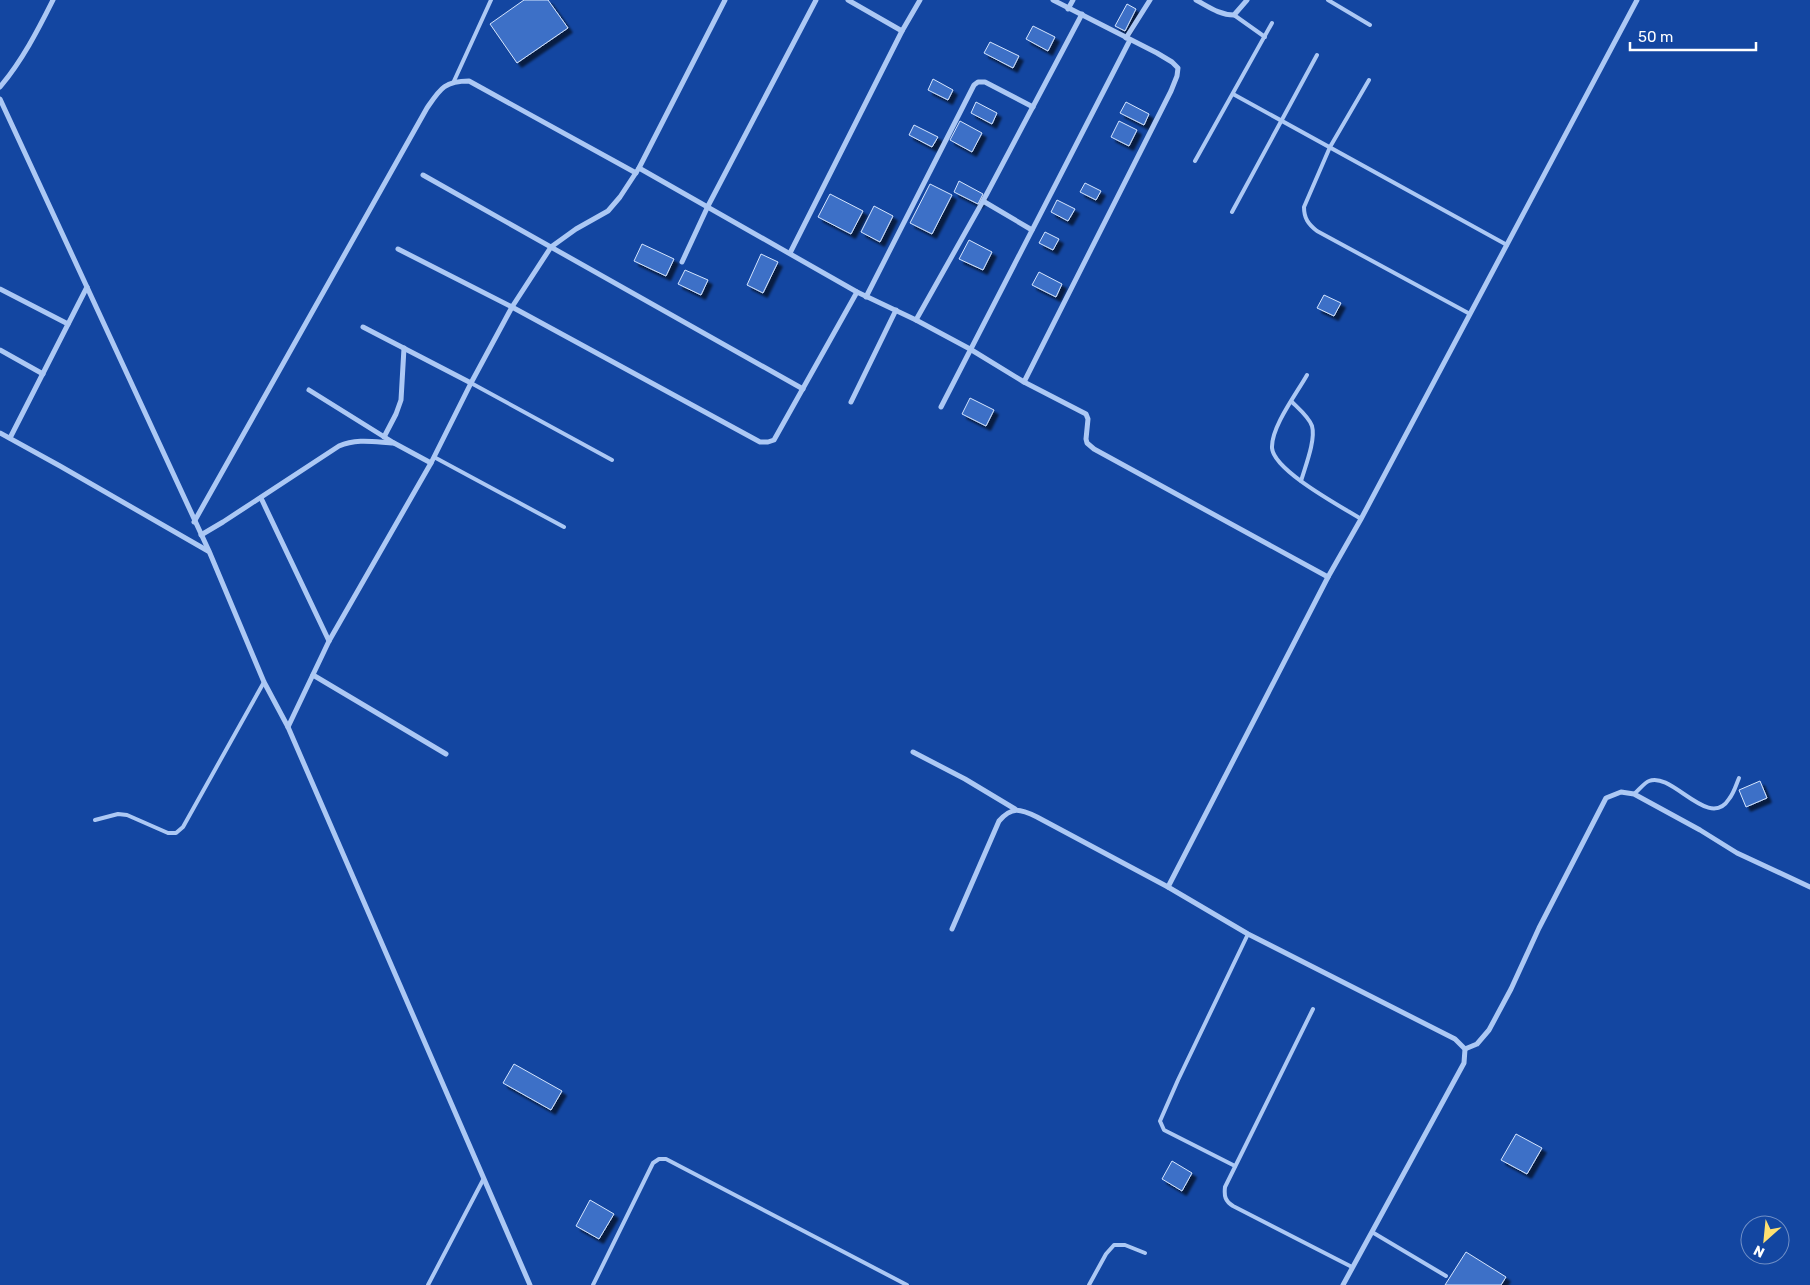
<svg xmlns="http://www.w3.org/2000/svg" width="1810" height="1285" font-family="Rubik,sans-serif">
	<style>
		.building { fill: #3c70c7; stroke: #d5e5fe; filter: url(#shadow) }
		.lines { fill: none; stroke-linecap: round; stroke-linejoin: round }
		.service { stroke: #acc8f4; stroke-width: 4 }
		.minor { stroke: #acc8f4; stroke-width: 5 }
	</style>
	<defs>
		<filter id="shadow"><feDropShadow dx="4.5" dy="4.5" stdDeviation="1" flood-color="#0009"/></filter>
	</defs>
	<rect width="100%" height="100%" fill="#1346a1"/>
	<!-- building -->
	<g class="building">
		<path d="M 524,0 L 548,0 L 568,28 L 517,63 L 490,24 Z"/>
		<path d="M 1127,4 L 1136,9 L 1125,31 L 1115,26 Z"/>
		<path d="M 1033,26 L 1055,37 L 1048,51 L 1026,39 Z"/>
		<path d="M 990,42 L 1019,56 L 1013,68 L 984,53 Z"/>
		<path d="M 933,79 L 953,90 L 948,100 L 928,90 Z"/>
		<path d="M 976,102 L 997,113 L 992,124 L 971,113 Z"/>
		<path d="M 1126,102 L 1149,114 L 1144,125 L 1120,113 Z"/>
		<path d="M 960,121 L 982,133 L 972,152 L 950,140 Z"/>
		<path d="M 1119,121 L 1137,130 L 1129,146 L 1111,137 Z"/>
		<path d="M 914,125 L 938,137 L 932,147 L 909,135 Z"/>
		<path d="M 959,181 L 983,194 L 978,204 L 954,192 Z"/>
		<path d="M 1085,183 L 1101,191 L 1096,200 L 1080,192 Z"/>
		<path d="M 930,184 L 952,195 L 932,234 L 910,223 Z"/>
		<path d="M 830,194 L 863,211 L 851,234 L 818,217 Z"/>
		<path d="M 1057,200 L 1075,209 L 1068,221 L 1051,212 Z"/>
		<path d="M 874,206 L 893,216 L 880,242 L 861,232 Z"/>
		<path d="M 1045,232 L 1059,239 L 1053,250 L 1039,243 Z"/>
		<path d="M 969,240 L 992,252 L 983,270 L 959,259 Z"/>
		<path d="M 642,244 L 674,259 L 666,276 L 634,261 Z"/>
		<path d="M 761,254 L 778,262 L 763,293 L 747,285 Z"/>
		<path d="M 685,270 L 708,280 L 701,295 L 678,284 Z"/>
		<path d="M 1039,272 L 1062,284 L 1056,297 L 1032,285 Z"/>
		<path d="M 1324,295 L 1341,303 L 1334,316 L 1317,308 Z"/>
		<path d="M 970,398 L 994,410 L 986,426 L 962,414 Z"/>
		<path d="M 1760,781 L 1767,798 L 1746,807 L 1739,790 Z"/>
		<path d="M 514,1064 L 562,1091 L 551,1110 L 503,1083 Z"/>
		<path d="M 1516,1134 L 1542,1148 L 1527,1174 L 1501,1160 Z"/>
		<path d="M 1172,1161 L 1192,1173 L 1182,1191 L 1162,1179 Z"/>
		<path d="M 590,1200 L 614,1214 L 599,1239 L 576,1226 Z"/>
		<path d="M 1466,1252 L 1506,1277 L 1501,1285 L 1445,1285 Z"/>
	</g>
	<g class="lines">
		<!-- service -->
		<g class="service">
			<path d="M 1328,0 L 1370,25"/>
			<path d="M 1234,15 L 1265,37"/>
			<path d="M 1369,80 L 1330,147 L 1304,207 C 1304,218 1308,224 1317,231 L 1470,314"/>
			<path d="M 454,81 L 491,0"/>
			<path d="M 1233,94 L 1507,245"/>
			<path d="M 1195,161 L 1272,23"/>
			<path d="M 1232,212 L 1317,55"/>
			<path d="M 1307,375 C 1297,393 1271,427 1272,448 C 1274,471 1342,507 1361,519"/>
			<path d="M 471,383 L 612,460"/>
			<path d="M 1292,402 C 1298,408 1309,417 1312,426 C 1316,440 1305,467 1301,481"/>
			<path d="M 434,457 L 564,527"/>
			<path d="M 1634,794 C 1639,790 1644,783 1649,781 C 1672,771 1709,831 1729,799 C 1734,793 1736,785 1739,778"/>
			<path d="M 95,820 L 118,814 L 127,815 L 168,833 L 176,833 L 183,827 L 264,682"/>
			<path d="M 1313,1009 L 1225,1187 C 1224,1196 1225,1201 1233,1206 L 1352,1267"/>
			<path d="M 1235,1166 L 1164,1130 L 1160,1121 L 1178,1080 L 1248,934"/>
			<path d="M 1372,1232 L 1446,1276"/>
			<path d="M 428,1285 L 483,1180"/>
			<path d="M 593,1285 L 653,1163 L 659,1159 L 666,1159 L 907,1285"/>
			<path d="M 1089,1285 L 1106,1254 L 1114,1245 L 1125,1245 L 1145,1253"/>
		</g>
		<!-- minor -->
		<g class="minor">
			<path d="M 848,0 L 902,31"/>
			<path d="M 1196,0 C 1209,7 1220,15 1234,15 L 1247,0"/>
			<path d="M 1068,9 L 1073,0"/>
			<path d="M 1126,38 L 1150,0"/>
			<path d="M 0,87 C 22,61 38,30 53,0"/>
			<path d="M 0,99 L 209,551 L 264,682 L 288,727 L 530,1285"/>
			<path d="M 639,168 L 857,292 L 916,320 L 970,349 L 1024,382 L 1086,414 L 1088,419 L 1086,439 L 1087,443 L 1094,449 L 1328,577"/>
			<path d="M 423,175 L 803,389"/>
			<path d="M 983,201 L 1032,230"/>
			<path d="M 398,249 L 512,307 L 760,442 L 768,442 L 774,440 L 857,292"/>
			<path d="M 790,253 L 902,31 L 920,0"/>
			<path d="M 682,262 L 708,206 L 816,0"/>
			<path d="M 0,289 L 68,324"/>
			<path d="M 866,297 L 974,85 L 978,82 L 985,82 L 1033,107"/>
			<path d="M 916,320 L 983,201 L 1082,14"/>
			<path d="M 363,327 L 471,383"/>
			<path d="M 0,350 L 43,374"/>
			<path d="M 1024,382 L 1171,91 L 1177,76 L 1178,68 L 1172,62 L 1157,53 L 1053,0"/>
			<path d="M 309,390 L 394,443 L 431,463"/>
			<path d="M 851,402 L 896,310"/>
			<path d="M 941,407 L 1130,40"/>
			<path d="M 0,433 L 60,466 L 208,551"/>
			<path d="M 384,437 L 396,414 L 401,400 L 404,348"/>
			<path d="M 10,438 L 87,287"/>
			<path d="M 261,498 L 329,641"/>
			<path d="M 194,522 L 427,108 C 440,89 444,81 469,81 L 636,173"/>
			<path d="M 201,535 L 223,522 L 339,446 C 357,438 375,442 394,443"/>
			<path d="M 313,675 L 446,754"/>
			<path d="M 288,727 L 329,641 L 431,463 L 471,383 L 512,307 L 551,247 L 576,229 L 608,211 L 620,197 L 639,168 L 725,0"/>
			<path d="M 913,752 L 965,779 L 1015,809"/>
			<path d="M 1168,887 L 1328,577 L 1361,519 L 1637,0"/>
			<path d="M 952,929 L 999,821 C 1012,806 1020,809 1037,817 L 1168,887 L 1248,934 L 1455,1039 L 1465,1049 L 1464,1063 L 1343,1285"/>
			<path d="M 1465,1049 L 1477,1044 L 1489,1030 L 1511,989 L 1539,928 L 1606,798 L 1621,792 L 1634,794 L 1700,830 L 1737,853 L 1810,887"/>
		</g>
	</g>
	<!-- north arrow -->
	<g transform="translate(1765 1240) rotate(207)"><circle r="24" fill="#1346a1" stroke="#7190c7"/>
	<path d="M0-4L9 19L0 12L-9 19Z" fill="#ffe070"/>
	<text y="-8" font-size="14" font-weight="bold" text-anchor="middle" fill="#ffffff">N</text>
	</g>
	<!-- scale -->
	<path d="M1630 42v8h126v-8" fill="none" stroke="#ffffff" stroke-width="2.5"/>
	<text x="1638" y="42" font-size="15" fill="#ffffff" stroke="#1346a1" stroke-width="4" paint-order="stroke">50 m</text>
</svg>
